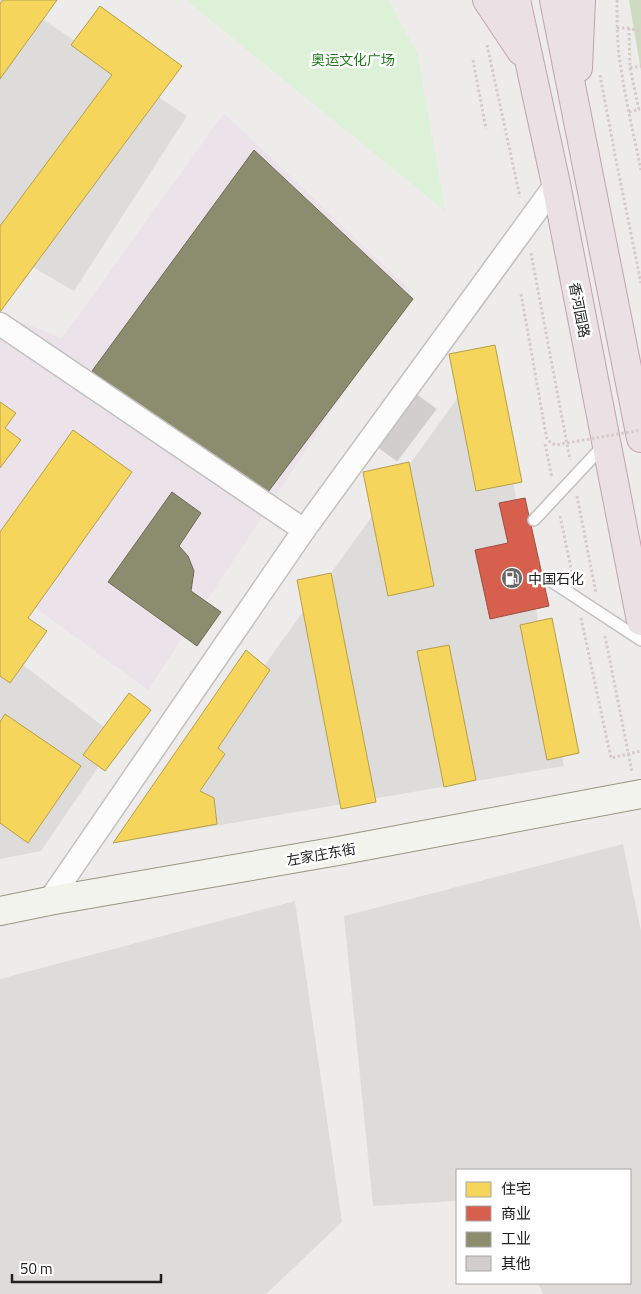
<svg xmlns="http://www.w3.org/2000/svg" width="641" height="1294" font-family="'Titillium Web','Noto Sans SC',sans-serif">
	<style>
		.residential { fill: #dedcdb }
		.industrial { fill: #ebe3e9 }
		.forest { fill: #cedac2 }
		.park { fill: #dcf1d8 }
		.homes { fill: #f6d55c; stroke: #b69f4a }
		.shops { fill: #d6604d; stroke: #a04d40 }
		.industry { fill: #8c8c6e; stroke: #6c6c57 }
		.building { fill: #d1cecd; stroke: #d1cecc }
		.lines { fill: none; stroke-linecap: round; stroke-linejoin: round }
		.lane-casing { stroke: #c2c1c0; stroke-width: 14 }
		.street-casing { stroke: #c2c1c0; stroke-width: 25 }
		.secondary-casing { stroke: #979683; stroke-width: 30 }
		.highway-casing { stroke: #c1a3b0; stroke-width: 30 }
		.path { stroke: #d6cac9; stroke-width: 3; stroke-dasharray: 2.5 2.5; stroke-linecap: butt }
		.lane { stroke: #fcfcfc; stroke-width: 11 }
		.street { stroke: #fcfcfc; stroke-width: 22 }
		.secondary { stroke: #f3f3ed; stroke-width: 28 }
		.highway { stroke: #ebe1e4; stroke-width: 28 }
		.path-bridge { stroke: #d6cac9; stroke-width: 3; stroke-dasharray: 2.5 2.5; stroke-linecap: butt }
		.labels { text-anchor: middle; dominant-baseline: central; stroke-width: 5; stroke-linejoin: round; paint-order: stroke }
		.park-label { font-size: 14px; fill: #1d7716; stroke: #fff }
		.street-label { font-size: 14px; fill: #212121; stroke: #fff }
		.poi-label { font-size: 14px; fill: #212121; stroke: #fff; text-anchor: start }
	</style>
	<rect width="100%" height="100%" fill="#eeecea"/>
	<!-- residential -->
	<g class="residential">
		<path d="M 0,0 L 14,0 L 187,116 L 74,291 L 0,248 Z"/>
		<path d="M 490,353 L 564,766 L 139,839 Z"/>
		<path d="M 0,647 L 118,738 L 41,851 L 0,859 Z"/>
		<path d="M 623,844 L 641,931 L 641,1294 L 543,1294 L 538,1283 L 630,1283 L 630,1170 L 457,1170 L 457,1201 L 373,1206 L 344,916 Z"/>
		<path d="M 295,901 L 342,1222 L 266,1294 L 0,1294 L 0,979 Z"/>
	</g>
	<!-- industrial -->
	<path class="industrial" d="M 224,113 L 411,291 L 148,690 L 0,582 L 0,314 L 62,338 Z"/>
	<!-- forest -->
	<path class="forest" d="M 629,0 L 641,0 L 641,71 Z"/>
	<!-- park -->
	<path class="park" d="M 186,0 L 389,0 L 418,55 L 445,211 Z"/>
	<!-- homes -->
	<g class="homes">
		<path d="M 3,0 L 57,0 L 0,79 L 0,4 Z"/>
		<path d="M 100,6 L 182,66 L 0,312 L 0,226 L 112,75 L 71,45 Z"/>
		<path d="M 495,345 L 522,482 L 476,491 L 449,354 Z"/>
		<path d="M 0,402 L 16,413 L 5,428 L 21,440 L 0,468 Z"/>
		<path d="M 73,430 L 132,472 L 28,618 L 47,631 L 10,683 L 0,676 L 0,532 Z"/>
		<path d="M 409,462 L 434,586 L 388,596 L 363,472 Z"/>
		<path d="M 331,573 L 376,802 L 341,809 L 297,580 Z"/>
		<path d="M 552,618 L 579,753 L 547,760 L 520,625 Z"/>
		<path d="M 449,645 L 476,780 L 444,787 L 417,651 Z"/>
		<path d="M 246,650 L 270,670 L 218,748 L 225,754 L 200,791 L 214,798 L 217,824 L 113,843 Z"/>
		<path d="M 129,693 L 151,710 L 105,771 L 83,755 Z"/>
		<path d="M 5,714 L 81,766 L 28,843 L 0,823 L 0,722 Z"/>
	</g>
	<!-- shops -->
	<path class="shops" d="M 525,498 L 549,606 L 490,619 L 475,550 L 508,543 L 499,503 Z"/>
	<!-- industry -->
	<g class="industry">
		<path d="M 254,150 L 413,299 L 265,496 L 92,371 Z"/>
		<path d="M 172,492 L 201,513 L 179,546 L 188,556 L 194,571 L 191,591 L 221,612 L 197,646 L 108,582 Z"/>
	</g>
	<!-- building -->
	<path class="building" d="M 417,395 L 436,409 L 397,461 L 378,447 Z"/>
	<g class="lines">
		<!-- lane casing -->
		<g class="lane-casing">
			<g id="lane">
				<path d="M 534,520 L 605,444"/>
				<path d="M 548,579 L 641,640"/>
			</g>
		</g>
		<!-- street casing -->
		<g class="street-casing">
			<g id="street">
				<path d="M 0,324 L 304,530"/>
				<path d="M 49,901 L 304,530 L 556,184"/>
			</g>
		</g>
		<!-- secondary casing -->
		<g class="secondary-casing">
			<path id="secondary" d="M 0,911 L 49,901 L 338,851 L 641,794"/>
		</g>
		<!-- highway casing -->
		<g class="highway-casing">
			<g id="highway">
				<path d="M 487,0 L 521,51"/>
				<path d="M 516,0 L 556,184 L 641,621"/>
				<path d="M 554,0 L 641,438"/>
				<path d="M 578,68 L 581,0"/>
			</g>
		</g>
		<!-- path -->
		<g class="path">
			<path d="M 617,0 C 617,18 617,36 619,55 C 624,93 633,132 641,170"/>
			<path d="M 617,28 L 629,28 L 641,32"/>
			<path d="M 629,28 L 630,68 L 639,110"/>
			<path d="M 487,45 L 520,197"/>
			<path d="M 473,60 L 486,129"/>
			<path d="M 630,68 L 641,66"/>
			<path d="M 600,75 L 615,155 L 641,283"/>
			<path d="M 629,112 L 640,109"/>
			<path d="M 531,253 L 570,460"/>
			<path d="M 545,444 L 552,478"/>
			<path d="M 577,496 L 596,593"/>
			<path d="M 560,516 L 573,578"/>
			<path d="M 581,618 L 611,758 L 641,751"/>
			<path d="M 605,636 L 632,772"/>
		</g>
		<!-- lane -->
		<use href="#lane" class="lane"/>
		<!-- street -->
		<use href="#street" class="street"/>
		<!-- secondary -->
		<use href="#secondary" class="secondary"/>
		<!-- highway -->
		<use href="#highway" class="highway"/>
		<!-- path-bridge -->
		<path class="path-bridge" d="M 521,294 L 547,440 L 555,445 L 641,430"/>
	</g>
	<!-- icons -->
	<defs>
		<g id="fuel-disc" transform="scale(1.125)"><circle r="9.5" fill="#696867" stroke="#fff"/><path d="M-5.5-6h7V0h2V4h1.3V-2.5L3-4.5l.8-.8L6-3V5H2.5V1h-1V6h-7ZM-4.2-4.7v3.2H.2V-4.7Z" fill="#fff"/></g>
	</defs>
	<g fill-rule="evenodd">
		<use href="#fuel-disc" x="512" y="578"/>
	</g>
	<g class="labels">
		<!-- park labels -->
		<g class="park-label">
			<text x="353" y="59">奥运文化广场</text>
		</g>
		<!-- street labels -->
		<g class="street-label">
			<text transform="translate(580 310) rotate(79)">香河园路</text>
			<text transform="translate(321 854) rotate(-10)">左家庄东街</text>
		</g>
		<!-- poi labels -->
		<g class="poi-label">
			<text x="528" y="578">中国石化</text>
		</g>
	</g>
	<!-- legend -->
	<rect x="456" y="1169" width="175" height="115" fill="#ffffff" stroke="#a6a6a6"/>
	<rect x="466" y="1182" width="25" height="15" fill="#f6d55c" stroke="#a6a6a6"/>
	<text x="501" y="1194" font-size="15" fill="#212121">住宅</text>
	<rect x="466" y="1206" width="25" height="15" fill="#d6604d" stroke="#a6a6a6"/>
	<text x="501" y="1219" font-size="15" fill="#212121">商业</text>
	<rect x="466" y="1232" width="25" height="15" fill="#8c8c6e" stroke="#a6a6a6"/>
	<text x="501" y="1244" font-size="15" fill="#212121">工业</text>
	<rect x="466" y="1256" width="25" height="15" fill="#d1cecd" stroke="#a6a6a6"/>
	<text x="501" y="1269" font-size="15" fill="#212121">其他</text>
	<!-- scale -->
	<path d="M12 1274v8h149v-8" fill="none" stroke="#212121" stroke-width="2.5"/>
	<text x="20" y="1274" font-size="15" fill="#212121" stroke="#ffffff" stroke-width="4" paint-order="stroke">50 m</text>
</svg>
